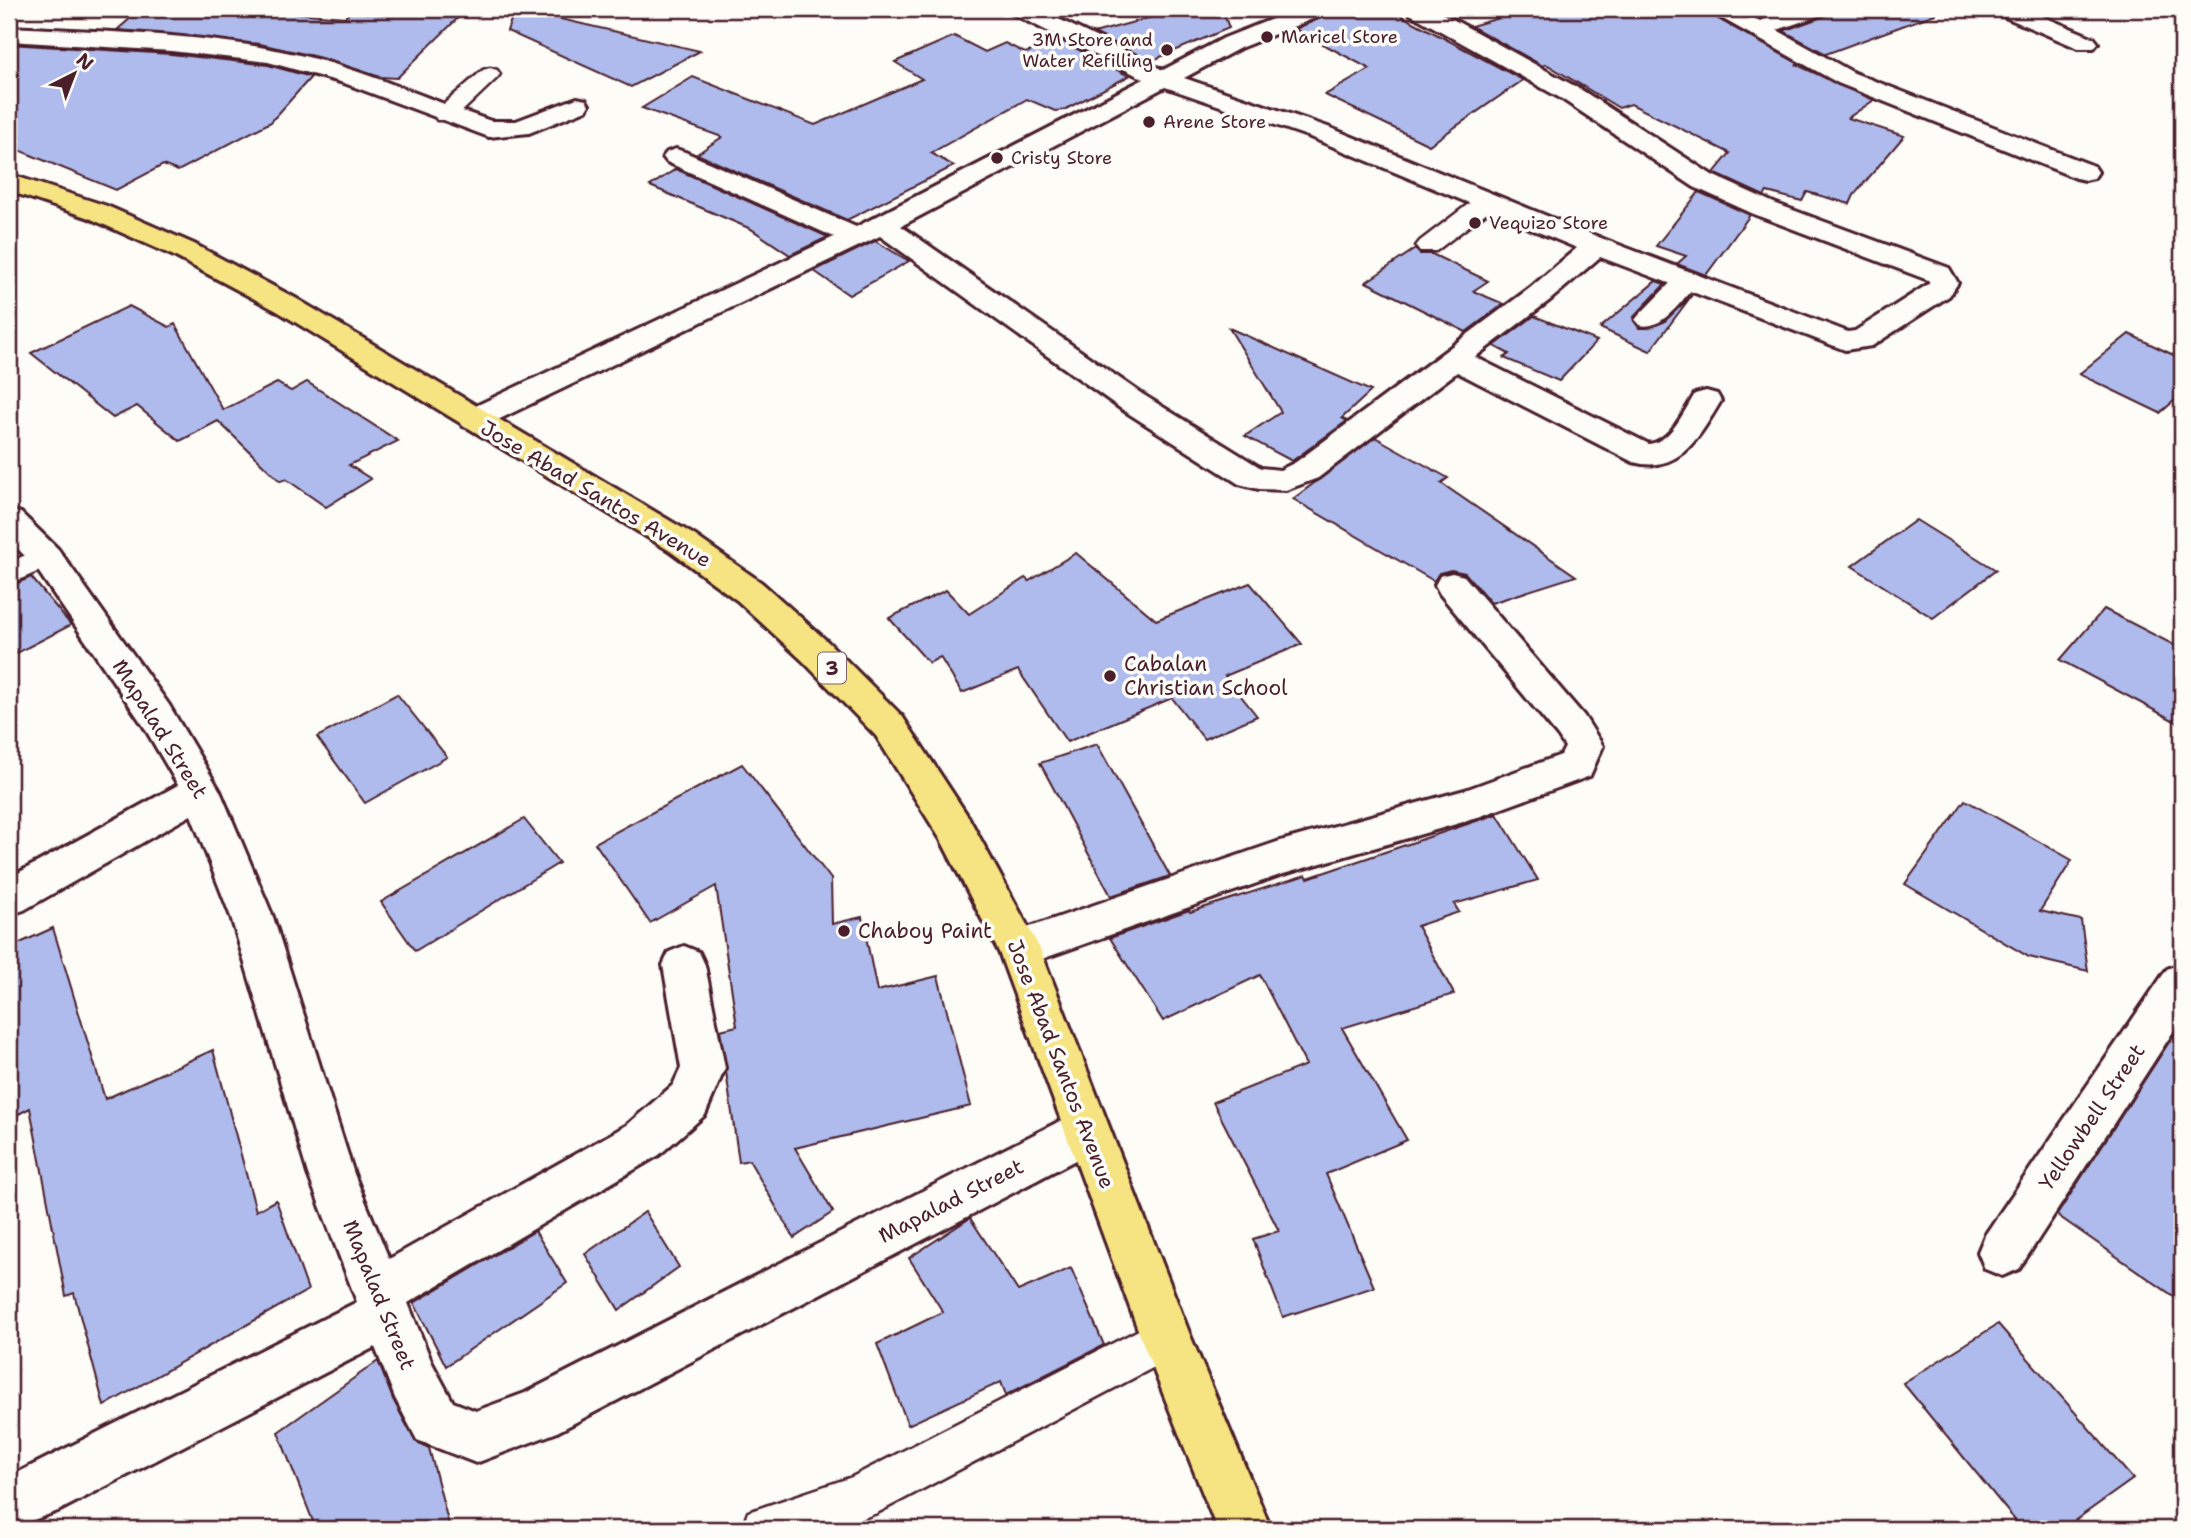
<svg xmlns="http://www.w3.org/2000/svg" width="2191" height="1538" font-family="'Shantell Sans',sans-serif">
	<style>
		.building { fill: #afbbec; stroke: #4a1f2b; stroke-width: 2 }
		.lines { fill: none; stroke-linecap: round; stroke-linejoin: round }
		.lane-casing { stroke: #4a1f2b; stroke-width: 5 }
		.street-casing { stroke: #4a1f2b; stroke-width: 6 }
		.highway-casing { stroke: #4a1f2b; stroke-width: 6 }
		.lane { fill: #fdfcf7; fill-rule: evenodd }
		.street { fill: #fdfcf7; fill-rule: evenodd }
		.highway { fill: #f6e381; fill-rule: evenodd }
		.poi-dot { fill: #4a1f2b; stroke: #fdfcf7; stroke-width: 2.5 }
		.labels { text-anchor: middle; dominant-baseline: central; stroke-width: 7; stroke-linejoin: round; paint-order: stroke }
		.far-poi-label { font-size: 18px; fill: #4a1f2b; stroke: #fdfcf7; text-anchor: start }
		.shield { fill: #fdfcf7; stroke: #806168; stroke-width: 2 }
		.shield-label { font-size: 19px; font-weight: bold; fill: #4a1f2b }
		.street-label { font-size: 21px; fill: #4a1f2b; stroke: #fdfcf7 }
		.poi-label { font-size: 21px; fill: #4a1f2b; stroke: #fdfcf7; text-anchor: start }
	</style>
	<rect width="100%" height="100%" fill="#fdfcf7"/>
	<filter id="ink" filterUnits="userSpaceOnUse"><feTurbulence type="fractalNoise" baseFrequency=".0143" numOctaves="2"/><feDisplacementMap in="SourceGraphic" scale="14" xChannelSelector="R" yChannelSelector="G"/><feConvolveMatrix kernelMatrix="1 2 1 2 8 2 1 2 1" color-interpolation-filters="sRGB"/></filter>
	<g filter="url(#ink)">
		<!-- building -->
		<g class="building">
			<path d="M 141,9 L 243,9 L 345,17 L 351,12 L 387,15 L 393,9 L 467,9 L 397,78 L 380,77 L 321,58 L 260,44 L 117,30 Z"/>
			<path d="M 515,9 L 517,9 L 700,51 L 631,87 L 507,31 Z"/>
			<path d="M 1181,9 L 1222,9 L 1229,28 L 1151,61 L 1094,33 Z"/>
			<path d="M 1331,9 L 1389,9 L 1523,80 L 1429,145 L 1325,95 L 1370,69 L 1295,29 L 1326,16 Z"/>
			<path d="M 1531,9 L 1708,9 L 1713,16 L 1799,64 L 1797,65 L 1874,100 L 1848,118 L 1904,136 L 1854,195 L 1850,204 L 1807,192 L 1802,201 L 1767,192 L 1764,196 L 1714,173 L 1730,153 L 1631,104 L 1619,108 L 1546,64 L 1543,66 L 1471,26 Z"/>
			<path d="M 1830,9 L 1934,9 L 1935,14 L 1826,54 L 1783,31 L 1825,16 Z"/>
			<path d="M 954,36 L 985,52 L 1005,43 L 1025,53 L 1064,42 L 1129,76 L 1064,110 L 1055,111 L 1027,99 L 931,153 L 954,166 L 847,220 L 697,154 L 722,137 L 642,108 L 693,77 L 815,125 L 922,79 L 895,62 Z"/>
			<path d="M 9,44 L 171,54 L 268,65 L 311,77 L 271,122 L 178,171 L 163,165 L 116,190 L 9,146 Z"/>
			<path d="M 676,169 L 828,237 L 790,255 L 751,229 L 650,186 Z"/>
			<path d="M 1699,192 L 1750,215 L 1706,275 L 1677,264 L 1686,256 L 1656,246 Z"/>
			<path d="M 875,241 L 909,261 L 849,295 L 814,271 Z"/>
			<path d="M 1415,249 L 1420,254 L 1432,254 L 1488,281 L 1473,291 L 1504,304 L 1466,332 L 1366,282 Z"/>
			<path d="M 1656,281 L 1665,284 L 1633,318 L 1639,328 L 1648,328 L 1664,322 L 1692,295 L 1650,351 L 1600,328 Z"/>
			<path d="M 129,306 L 169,327 L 175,324 L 223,410 L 277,383 L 291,391 L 307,382 L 398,441 L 349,465 L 371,479 L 326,507 L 286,479 L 280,481 L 218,421 L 180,441 L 137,406 L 113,418 L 31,353 Z"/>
			<path d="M 1534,316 L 1597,341 L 1559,381 L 1504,358 L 1509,354 L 1494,346 Z"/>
			<path d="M 1229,328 L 1371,391 L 1342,418 L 1347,421 L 1292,461 L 1245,436 L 1281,412 Z"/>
			<path d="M 2129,334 L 2182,359 L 2182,394 L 2160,413 L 2079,374 Z"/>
			<path d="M 1375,437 L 1448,478 L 1441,483 L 1576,576 L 1491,603 L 1465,573 L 1451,570 L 1439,573 L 1434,581 L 1293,499 Z"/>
			<path d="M 1916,520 L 1996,570 L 1933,618 L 1852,566 Z"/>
			<path d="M 1076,553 L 1156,620 L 1250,583 L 1302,644 L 1225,676 L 1257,716 L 1204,739 L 1172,698 L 1067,742 L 1018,670 L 962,693 L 940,657 L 929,663 L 889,618 L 946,590 L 969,614 L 1025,578 L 1029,581 Z"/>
			<path d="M 31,577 L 71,625 L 9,657 L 9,587 Z"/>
			<path d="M 2104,609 L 2182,649 L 2182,725 L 2060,660 Z"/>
			<path d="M 397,694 L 447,757 L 365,803 L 317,737 Z"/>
			<path d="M 1097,744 L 1170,876 L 1111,896 L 1040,763 Z"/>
			<path d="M 742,764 L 831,879 L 832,924 L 862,917 L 877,991 L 938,976 L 971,1106 L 795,1148 L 833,1212 L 794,1238 L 749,1160 L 739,1162 L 720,1030 L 737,1026 L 716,886 L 650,923 L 595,843 Z"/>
			<path d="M 1965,800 L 2072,860 L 2040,911 L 2081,920 L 2088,971 L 2029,957 L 1905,884 Z"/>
			<path d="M 1497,814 L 1538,880 L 1454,904 L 1459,912 L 1417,926 L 1454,994 L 1342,1028 L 1407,1140 L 1326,1174 L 1374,1287 L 1283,1317 L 1253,1239 L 1279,1231 L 1213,1102 L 1306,1065 L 1260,975 L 1163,1021 L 1110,938 L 1189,910 L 1190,912 L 1306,875 L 1308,878 Z"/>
			<path d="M 524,819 L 559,863 L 415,951 L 381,902 Z"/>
			<path d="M 53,928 L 105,1099 L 213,1050 L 256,1211 L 276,1200 L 308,1290 L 104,1406 L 74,1293 L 66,1296 L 30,1108 L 9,1119 L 9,948 Z"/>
			<path d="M 2182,1022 L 2182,1302 L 2057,1215 Z"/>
			<path d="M 645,1212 L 679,1267 L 619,1310 L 585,1254 Z"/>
			<path d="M 970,1218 L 1018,1291 L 1071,1268 L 1104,1345 L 1006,1395 L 1001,1382 L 908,1425 L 877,1344 L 943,1312 L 909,1258 Z"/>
			<path d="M 535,1231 L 567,1283 L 446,1366 L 414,1303 Z"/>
			<path d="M 1998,1324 L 2133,1479 L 2063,1529 L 2022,1529 L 1903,1383 Z"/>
			<path d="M 378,1361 L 393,1399 L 415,1441 L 429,1448 L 450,1529 L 316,1529 L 278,1432 Z"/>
		</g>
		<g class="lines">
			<!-- lane casing -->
			<g class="lane-casing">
				<g id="lane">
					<path d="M 490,68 L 497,70 L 500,74 L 497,78 L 453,120 L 437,120 L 434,115 L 437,110 L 483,70 Z"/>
					<path d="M 1487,194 L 1495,196 L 1498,201 L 1495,206 L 1436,251 L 1420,251 L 1416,246 L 1420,241 L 1479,196 Z"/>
					<path d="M 1686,274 L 1695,276 L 1698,281 L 1695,286 C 1680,302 1662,331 1639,325 L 1635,320 L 1639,315 L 1677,276 Z"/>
					<path d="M 46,547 L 56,550 L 61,557 L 56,564 L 9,584 L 9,562 Z"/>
					<path d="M 1166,1316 L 1181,1323 L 1188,1338 L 1181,1353 L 877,1513 L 834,1529 L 742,1529 L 748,1512 L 852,1477 Z"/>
				</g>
			</g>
			<!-- street casing -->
			<g class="street-casing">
				<g id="street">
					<path d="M 1010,9 L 1038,9 L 1163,70 L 1224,38 L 1298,9 L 1328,9 L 1325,14 L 1240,48 L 1184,78 L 1328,127 L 1606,240 L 1848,332 L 1855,331 L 1930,283 L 1928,280 L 1756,215 L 1694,187 L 1562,99 L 1410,14 L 1407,9 L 1434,9 L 1580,89 L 1712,175 L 1774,203 L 1949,268 L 1958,283 L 1949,296 L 1872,346 L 1845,350 L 1600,257 L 1550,300 L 1475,357 L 1649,444 C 1671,442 1684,411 1695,394 L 1706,391 L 1717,394 L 1721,401 C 1700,435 1680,475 1633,462 L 1457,372 L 1318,478 L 1286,490 L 1259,489 L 1239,484 L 1120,408 L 880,236 L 485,426 L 474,429 L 463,426 L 458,419 L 463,412 L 834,237 L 667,162 L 663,157 L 667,152 L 676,149 L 685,152 L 856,227 L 1144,79 L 1013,14 ZM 1165,87 L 1310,137 L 1577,248 L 1530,288 L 1296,462 L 1280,470 L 1261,468 L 1142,394 L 901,226 Z"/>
					<path d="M 1711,9 L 1738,9 L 1760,21 L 1795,9 L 1827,9 L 1824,14 L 1777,30 L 1854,73 L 2094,166 L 2098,172 L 2094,178 L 2085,180 L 2076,178 L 1838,83 L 1714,14 Z"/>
					<path d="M 1995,9 L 2025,9 L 2094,38 L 2098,43 L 2094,48 L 2078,48 L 1998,14 Z"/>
					<path d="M 9,27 C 104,32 202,33 295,54 C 363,69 426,99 491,121 L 516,121 L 577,98 L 586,100 L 589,105 L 586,110 L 529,133 L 489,137 L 344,83 L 268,62 L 171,51 L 9,41 Z"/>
					<path d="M 9,510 L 21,513 L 58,549 L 169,705 L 220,791 L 273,917 L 354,1174 L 389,1259 L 627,1125 L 673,1085 L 681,1068 L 663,965 L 669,952 L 684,946 L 699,952 L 705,965 L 725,1068 L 705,1115 L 659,1155 L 408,1303 L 432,1363 L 453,1402 L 476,1411 L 525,1393 L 1070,1116 L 1086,1109 L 1102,1116 L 1109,1131 L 1102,1146 L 555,1433 L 476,1463 L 417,1440 L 395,1398 L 375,1347 L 58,1511 L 9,1529 L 9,1477 L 357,1302 L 308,1174 L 231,917 L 191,815 L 24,910 L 9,915 L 9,878 L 178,785 L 143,725 L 34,565 L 9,540 Z"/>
					<path d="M 1452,573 L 1464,576 L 1584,716 L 1603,746 L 1590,776 L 1470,820 L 1280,875 L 1019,967 L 1004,962 L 998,949 L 1004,936 L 1277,842 L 1465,790 L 1561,755 L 1565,747 L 1558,736 L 1440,594 L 1435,585 L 1440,576 Z"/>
					<path d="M 2182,963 L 2182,1018 L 2019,1269 L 2002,1276 L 1985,1269 L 1978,1252 L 1985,1235 L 2167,969 Z"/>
				</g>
			</g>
			<!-- highway casing -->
			<g class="highway-casing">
				<path id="highway" d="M 9,174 L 107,206 L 194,244 L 297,299 L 694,535 L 762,583 L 828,642 L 902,716 L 969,818 L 1040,949 L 1190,1335 L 1271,1529 L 1217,1529 L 1141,1338 L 999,952 L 941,840 L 876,736 L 802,660 L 738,601 L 670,551 L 277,311 L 174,256 L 89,218 L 9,191 Z"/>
			</g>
			<!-- lane -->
			<use href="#lane" class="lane"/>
			<!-- street -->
			<use href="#street" class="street"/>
			<!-- highway -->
			<use href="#highway" class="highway"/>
		</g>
	</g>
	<!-- markers -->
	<g class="poi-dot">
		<circle cx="1267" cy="37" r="7"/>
		<circle cx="1167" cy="50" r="7"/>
		<circle cx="1149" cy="122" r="7"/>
		<circle cx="997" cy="158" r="7"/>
		<circle cx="1475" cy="223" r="7"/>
		<circle cx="1110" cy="676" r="7"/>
		<circle cx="844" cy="931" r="7"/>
	</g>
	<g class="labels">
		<!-- far-poi labels -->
		<g class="far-poi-label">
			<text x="1281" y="37">Maricel Store</text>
			<text x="1153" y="40" text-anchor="end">3M Store and<tspan x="1153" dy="21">Water Refilling</tspan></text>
			<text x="1163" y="122">Arene Store</text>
			<text x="1011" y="158">Cristy Store</text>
			<text x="1489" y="223">Vequizo Store</text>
		</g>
		<!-- shield labels -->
		<rect class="shield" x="818" y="652.5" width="28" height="31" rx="5"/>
		<g class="shield-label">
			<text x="832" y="668">3</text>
		</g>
		<!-- street labels -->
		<g class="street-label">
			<text transform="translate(596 494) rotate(31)">Jose Abad Santos Avenue</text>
			<text transform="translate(160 729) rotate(58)">Mapalad Street</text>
			<text transform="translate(1061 1064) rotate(69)">Jose Abad Santos Avenue</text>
			<text transform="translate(2092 1117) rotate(-56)">Yellowbell Street</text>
			<text transform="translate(951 1201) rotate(-27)">Mapalad Street</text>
			<text transform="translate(379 1295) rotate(68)">Mapalad Street</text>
		</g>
		<!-- poi labels -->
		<g class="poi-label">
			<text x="1124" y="664">Cabalan<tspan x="1124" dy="24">Christian School</tspan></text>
			<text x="858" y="931">Chaboy Paint</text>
		</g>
	</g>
	<!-- margin -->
	<rect width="2191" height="1538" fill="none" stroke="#fdfcf7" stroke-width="35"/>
	<rect x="18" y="18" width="2156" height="1503" fill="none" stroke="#4a1f2b" stroke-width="2.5" filter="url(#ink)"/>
	<!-- north arrow -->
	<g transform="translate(74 74) rotate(42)" stroke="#fdfcf7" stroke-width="5" paint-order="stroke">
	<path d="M0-5L12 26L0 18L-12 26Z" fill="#4a1f2b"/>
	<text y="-10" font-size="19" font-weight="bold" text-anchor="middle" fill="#4a1f2b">N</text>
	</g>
</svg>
